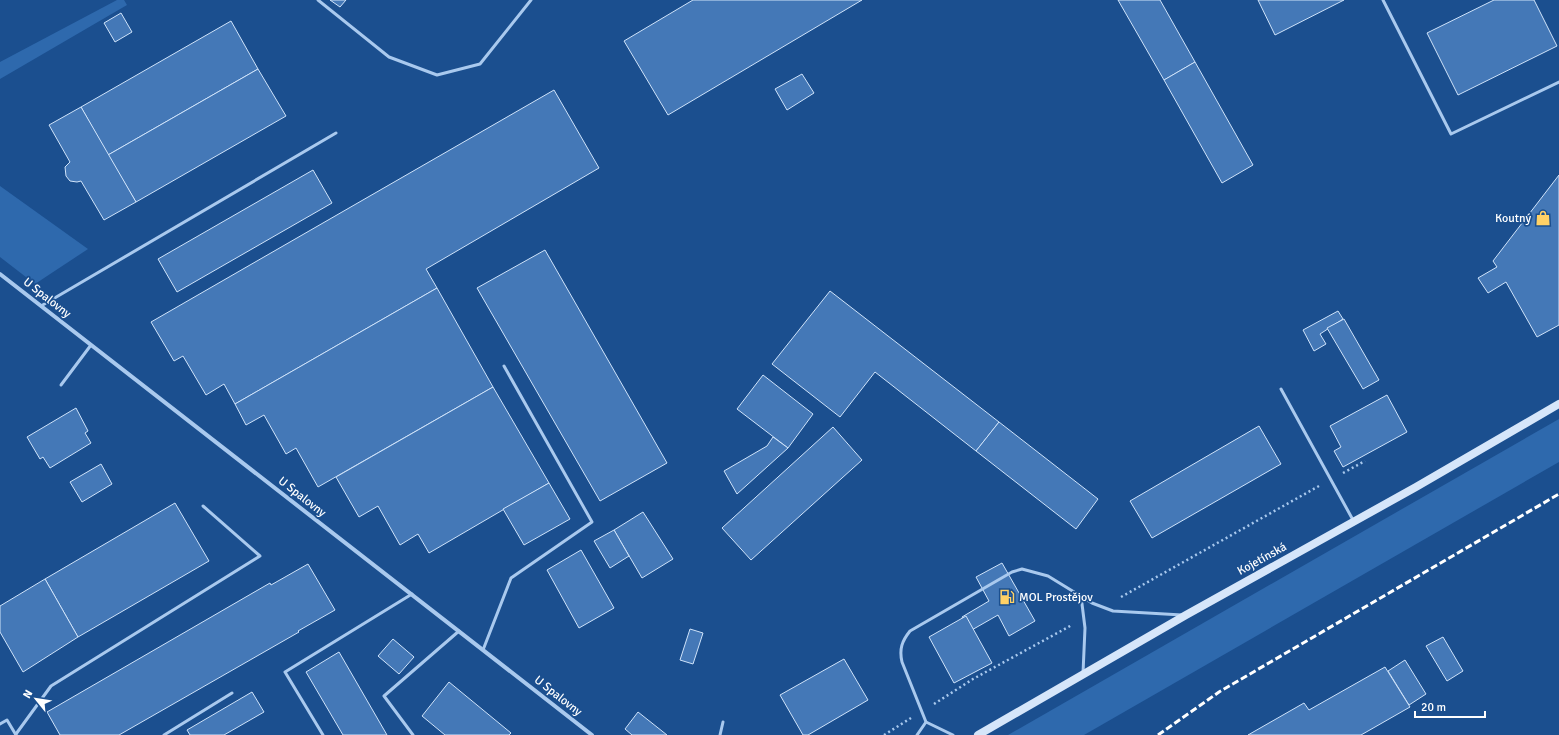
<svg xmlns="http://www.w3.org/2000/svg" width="1559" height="735" font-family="Signika,sans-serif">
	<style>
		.green { fill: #2e69ad }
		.building { fill: #4478b7; stroke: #cfe3fa }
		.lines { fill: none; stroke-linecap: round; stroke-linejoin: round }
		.path { stroke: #a9c9ee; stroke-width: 2.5; stroke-dasharray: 2 3; stroke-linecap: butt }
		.lane { stroke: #a9c9ee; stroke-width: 3 }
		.street { stroke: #a9c9ee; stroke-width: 4 }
		.secondary { stroke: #d6e6fa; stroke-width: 8 }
		.rail { stroke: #fff; stroke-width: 3; stroke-dasharray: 7 3; stroke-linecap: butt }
		.labels { text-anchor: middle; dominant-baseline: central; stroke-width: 3.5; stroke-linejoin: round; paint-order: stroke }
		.poi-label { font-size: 12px; fill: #fff; stroke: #1b4f8f; text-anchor: end }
		.street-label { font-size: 12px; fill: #fff; stroke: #1b4f8f }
	</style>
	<rect width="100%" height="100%" fill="#1b4f8f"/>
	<!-- green -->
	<g class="green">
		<path d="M 117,0 L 124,0 L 127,5 L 0,79 L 0,62 Z"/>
		<path d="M 0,186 L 88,249 L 35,284 L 0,257 Z"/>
		<path d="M 1559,419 L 1559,462 L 1084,735 L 1008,735 Z"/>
	</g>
	<!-- building -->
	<g class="building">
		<path d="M 330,0 L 346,0 L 340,7 Z"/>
		<path d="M 693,0 L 862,0 L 668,115 L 624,41 Z"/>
		<path d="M 1118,0 L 1160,0 L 1195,62 L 1164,80 Z"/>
		<path d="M 1258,0 L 1344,0 L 1275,35 Z"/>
		<path d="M 1494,0 L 1534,0 L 1557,46 L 1458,95 L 1427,33 Z"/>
		<path d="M 121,13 L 132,32 L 115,42 L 104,23 Z"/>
		<path d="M 231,21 L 258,69 L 108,155 L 81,107 Z"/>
		<path d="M 1195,62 L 1253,165 L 1222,183 L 1164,80 Z"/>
		<path d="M 258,69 L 286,116 L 136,202 L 108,155 Z"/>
		<path d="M 802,74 L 814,93 L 787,110 L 775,89 Z"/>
		<path d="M 554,90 L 599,168 L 426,269 L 437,288 L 235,404 L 224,384 L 206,395 L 183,356 L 174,361 L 151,322 Z"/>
		<path d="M 81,107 L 136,202 L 104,220 L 81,181 L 77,182 L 70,181 L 66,176 L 65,167 L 70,162 L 49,125 Z"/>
		<path d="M 313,170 L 332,203 L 177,292 L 158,259 Z"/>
		<path d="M 1559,175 L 1559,325 L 1537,337 L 1506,282 L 1488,293 L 1478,278 L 1497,267 L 1493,261 Z"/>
		<path d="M 545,250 L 667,463 L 600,501 L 477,288 Z"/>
		<path d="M 437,288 L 493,387 L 318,487 L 296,448 L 286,454 L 264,415 L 246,425 L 235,404 Z"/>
		<path d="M 830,291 L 999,422 L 976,451 L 875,372 L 840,417 L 772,364 Z"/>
		<path d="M 1338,311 L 1343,319 L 1320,334 L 1326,344 L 1314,351 L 1303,330 Z"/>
		<path d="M 1344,319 L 1379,380 L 1363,389 L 1327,328 Z"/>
		<path d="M 763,375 L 813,414 L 788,448 L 737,409 Z"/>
		<path d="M 493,387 L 549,483 L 429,553 L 418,534 L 400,545 L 378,506 L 359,517 L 336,477 Z"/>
		<path d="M 1387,395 L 1407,432 L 1343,467 L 1334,451 L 1341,447 L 1330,426 Z"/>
		<path d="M 76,408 L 88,431 L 85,433 L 91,443 L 50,468 L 43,457 L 40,459 L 27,437 Z"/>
		<path d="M 999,422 L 1098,499 L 1076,529 L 976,451 Z"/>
		<path d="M 1259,426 L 1281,464 L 1152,538 L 1130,501 Z"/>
		<path d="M 833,427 L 862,460 L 751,560 L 722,528 Z"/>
		<path d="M 773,437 L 788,448 L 737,494 L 724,471 L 767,446 Z"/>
		<path d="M 101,464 L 112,484 L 82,502 L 70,482 Z"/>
		<path d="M 549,483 L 570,519 L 524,545 L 503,509 Z"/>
		<path d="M 175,503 L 209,561 L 78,637 L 45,579 Z"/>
		<path d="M 643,512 L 673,559 L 642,578 L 614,530 Z"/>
		<path d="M 614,530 L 629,556 L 610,568 L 594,541 Z"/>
		<path d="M 581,550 L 614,608 L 579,628 L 547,570 Z"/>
		<path d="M 1002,563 L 1035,621 L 1009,636 L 998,615 L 970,631 L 962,617 L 989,601 L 976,577 Z"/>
		<path d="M 308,564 L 335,610 L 298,631 L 299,632 L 119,735 L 60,735 L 47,712 L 270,583 L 271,585 Z"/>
		<path d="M 45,579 L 78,637 L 23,672 L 0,632 L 0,606 Z"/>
		<path d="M 966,616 L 992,663 L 954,683 L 929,637 Z"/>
		<path d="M 690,629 L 703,633 L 693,664 L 680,660 Z"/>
		<path d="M 1443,637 L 1463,671 L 1447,681 L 1426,646 Z"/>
		<path d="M 393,639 L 414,657 L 399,674 L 378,656 Z"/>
		<path d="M 339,652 L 387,735 L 343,735 L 306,672 Z"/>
		<path d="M 844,659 L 868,700 L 808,735 L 803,735 L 780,695 Z"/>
		<path d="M 1405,660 L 1426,694 L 1409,705 L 1388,671 Z"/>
		<path d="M 1385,667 L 1410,707 L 1361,735 L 1248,735 L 1304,703 L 1309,710 Z"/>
		<path d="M 449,682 L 511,733 L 509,735 L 445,735 L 422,716 Z"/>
		<path d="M 252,692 L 264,712 L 224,735 L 190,735 L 187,730 Z"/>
		<path d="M 638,712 L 667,735 L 632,735 L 625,729 Z"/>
	</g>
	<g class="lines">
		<!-- path -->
		<g class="path">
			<path d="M 1343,473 L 1365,461"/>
			<path d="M 1121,597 L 1319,486"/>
			<path d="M 934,704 L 973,679 L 1072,625"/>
			<path d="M 884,735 L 911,718"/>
		</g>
		<!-- lane -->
		<g class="lane">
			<path d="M 318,0 L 389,57 L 437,75 L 480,64 L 531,0"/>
			<path d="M 1383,0 L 1451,134 L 1559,82"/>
			<path d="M 41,306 L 336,133"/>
			<path d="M 61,385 L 91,345"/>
			<path d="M 1281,389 L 1353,520"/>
			<path d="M 1081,596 L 1085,628 L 1083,673"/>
			<path d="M 483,650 L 511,578 L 592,522 L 504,366"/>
			<path d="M 0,724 L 7,720 L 16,735"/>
			<path d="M 16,734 L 51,686 L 260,556 L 203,506"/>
			<path d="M 164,735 L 232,693"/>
			<path d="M 323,735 L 285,672 L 412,594"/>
			<path d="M 413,735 L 384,696 L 459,631"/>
			<path d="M 720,735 L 723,722"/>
			<path d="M 917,735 L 926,722"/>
			<path d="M 953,735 L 926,722 L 902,662 C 899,649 902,641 910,631 L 1012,572 L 1022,569 L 1048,576 L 1092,603 L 1113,611 L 1182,615"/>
		</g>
		<!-- street -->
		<path class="street" d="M 0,274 L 592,735"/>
		<!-- secondary -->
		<path class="secondary" d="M 978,735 L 1186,615 L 1416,487 L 1559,404"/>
		<!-- rail -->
		<path class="rail" d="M 1158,735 L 1219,692 L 1559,494"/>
	</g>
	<!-- icons -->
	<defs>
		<g id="shop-bare" transform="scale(1.2)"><path d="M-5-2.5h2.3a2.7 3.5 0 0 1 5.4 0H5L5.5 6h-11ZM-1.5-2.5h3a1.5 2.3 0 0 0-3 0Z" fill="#ffd166" stroke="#1b4f8f" stroke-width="2.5" paint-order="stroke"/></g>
		<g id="fuel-bare" transform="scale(1.2)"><path d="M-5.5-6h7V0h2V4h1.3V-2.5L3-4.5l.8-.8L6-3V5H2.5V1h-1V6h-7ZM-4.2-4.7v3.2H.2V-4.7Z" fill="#ffd166" stroke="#1b4f8f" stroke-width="2.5" paint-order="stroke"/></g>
	</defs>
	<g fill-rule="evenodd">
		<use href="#shop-bare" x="1543" y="218"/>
		<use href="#fuel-bare" x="1007" y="597"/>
	</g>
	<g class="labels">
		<!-- poi labels -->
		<g class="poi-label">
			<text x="1531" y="218">Koutný</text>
			<text x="1019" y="597" text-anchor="start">MOL Prostějov</text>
		</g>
		<!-- street labels -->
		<g class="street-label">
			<text transform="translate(47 298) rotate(38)">U Spalovny</text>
			<text transform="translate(302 497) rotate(38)">U Spalovny</text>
			<text transform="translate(1262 559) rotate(-29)">Kojetínská</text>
			<text transform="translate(558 696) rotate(38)">U Spalovny</text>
		</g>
	</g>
	<!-- north arrow -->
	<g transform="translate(36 699) rotate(300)" stroke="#1b4f8f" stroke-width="3" paint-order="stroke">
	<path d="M0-3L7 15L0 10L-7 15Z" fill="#ffffff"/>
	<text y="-6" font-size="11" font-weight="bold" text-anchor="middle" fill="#ffffff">N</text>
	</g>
	<!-- scale -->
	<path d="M1415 711v6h70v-6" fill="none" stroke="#ffffff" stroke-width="2"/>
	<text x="1421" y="711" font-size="12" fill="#ffffff" stroke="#1b4f8f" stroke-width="3" paint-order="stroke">20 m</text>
</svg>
